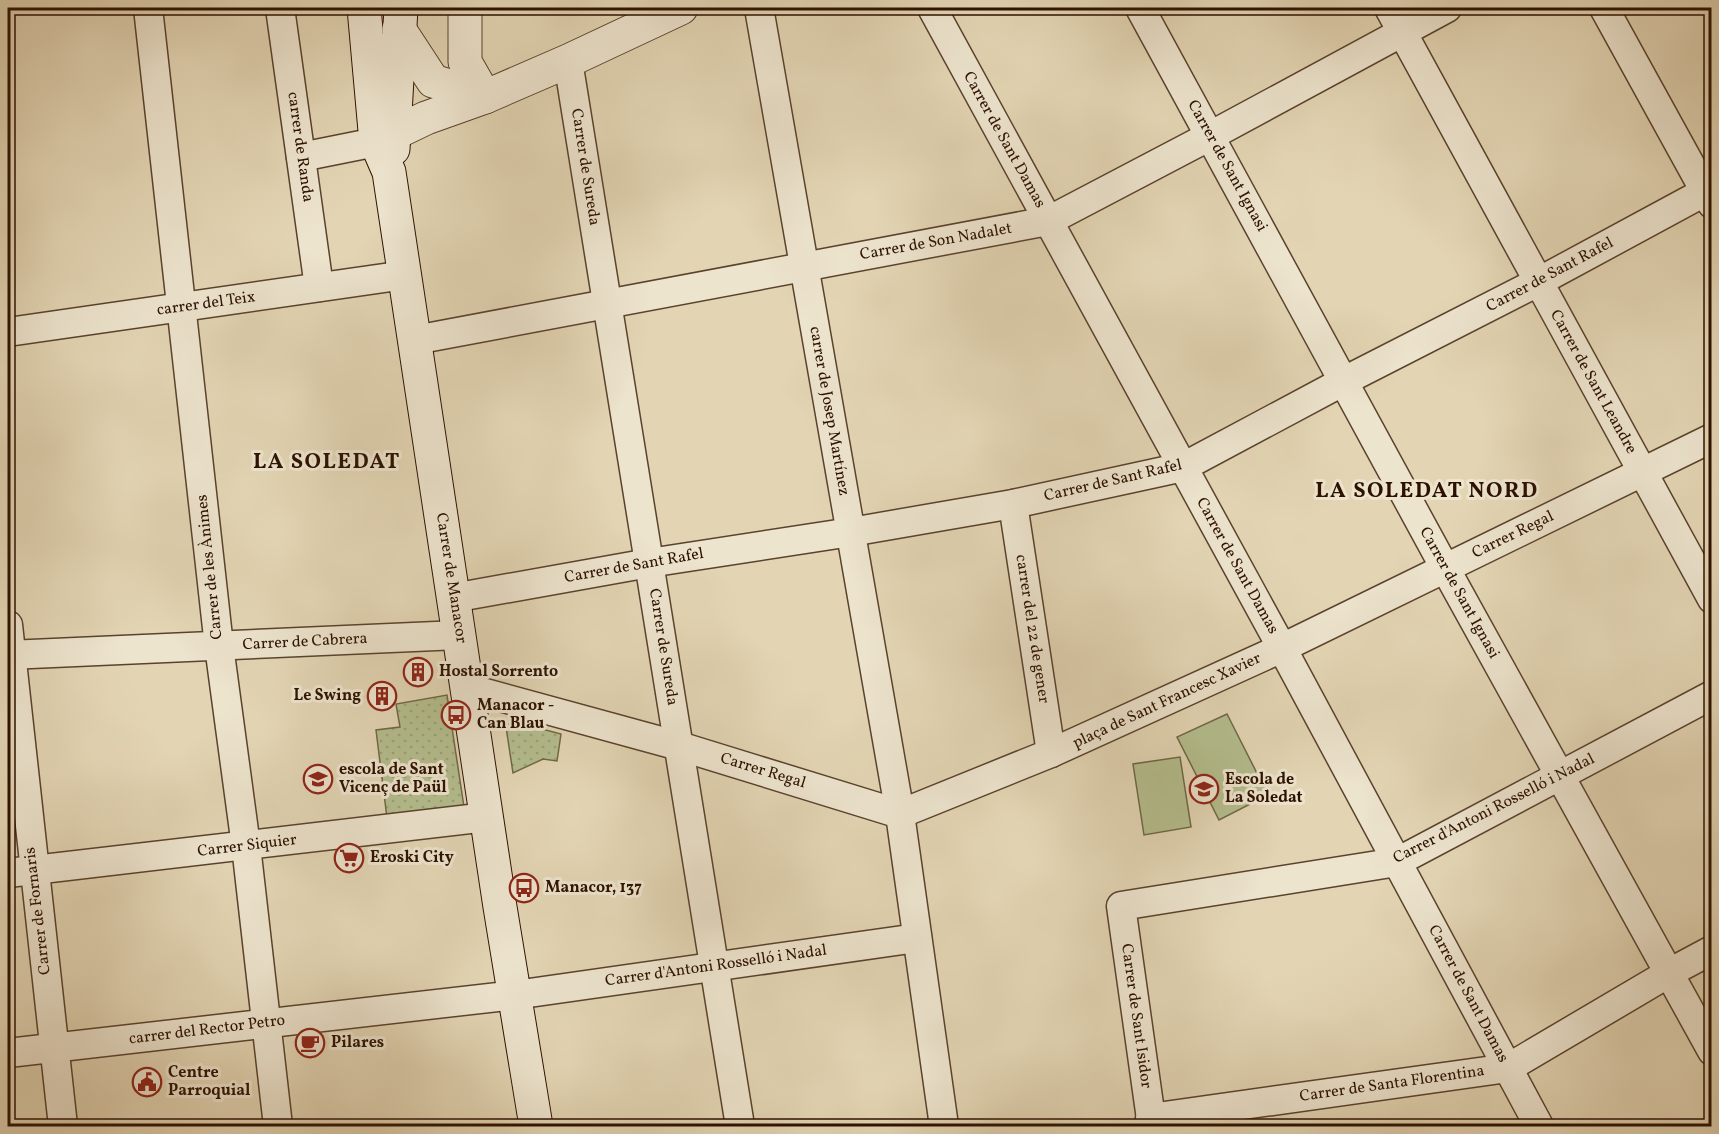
<svg xmlns="http://www.w3.org/2000/svg" width="1719" height="1134" font-family="Vollkorn,serif">
	<style>
		.grass { fill: url(#grass-dots); stroke: #706746; stroke-width: 1.5 }
		.garden { fill: #b4bd8d; stroke: #706746; stroke-width: 1.5 }
		.lines { fill: none; stroke-linecap: round; stroke-linejoin: round }
		.minor-casing { stroke: #5a422d; stroke-width: 31 }
		.tertiary-casing { stroke: #5a422d; stroke-width: 35 }
		.secondary-casing { stroke: #2c1100; stroke-width: 35 }
		.minor { stroke: #ede4ce; stroke-width: 28 }
		.tertiary { stroke: #ede4ce; stroke-width: 33 }
		.secondary { stroke: #ede4ce; stroke-width: 33 }
		.labels { text-anchor: middle; dominant-baseline: central; stroke-width: 6; stroke-linejoin: round; paint-order: stroke }
		.street-label { font-size: 16px; fill: #2c1100; stroke: #ede4ce }
		.poi-label { font-size: 16px; font-weight: bold; fill: #2c1100; stroke: #ede4ce; text-anchor: start }
		.district-label { font-size: 22px; font-weight: bold; letter-spacing: 1.5px; fill: #2c1100; stroke: #ede4ce }
	</style>
	<defs>
		<pattern id="grass-dots" width="8" height="8" patternUnits="userSpaceOnUse" patternTransform="scale(1.5)"><rect width="8" height="8" fill="#b4bd8d"/><path d="M2 2h.1M6 6h.1" fill="none" stroke="#9ba178" stroke-width="1.8" stroke-linecap="round"/></pattern>
	</defs>
	<rect width="100%" height="100%" fill="#e3d5b4"/>
	<filter id="stains"><feTurbulence type="fractalNoise" baseFrequency=".00333" numOctaves="4"/><feColorMatrix values="0 0 0 0 .2 0 0 0 0 .09 0 0 0 0 .02 0 0 0 .5 -.17"/></filter>
	<radialGradient id="worn" r=".72"><stop offset=".6" stop-color="#630" stop-opacity="0"/><stop offset="1" stop-color="#630" stop-opacity=".3"/></radialGradient>
	<!-- grass -->
	<g class="grass">
		<path d="M 447,695 L 464,807 L 387,818 L 376,730 L 400,727 L 396,704 Z"/>
		<path d="M 512,721 L 561,734 L 557,761 L 543,759 L 513,773 L 506,727 Z"/>
	</g>
	<!-- garden -->
	<g class="garden">
		<path d="M 1227,714 L 1268,795 L 1219,820 L 1177,737 Z"/>
		<path d="M 1180,757 L 1191,827 L 1144,835 L 1133,764 Z"/>
	</g>
	<g class="lines">
		<!-- minor casing -->
		<g class="minor-casing">
			<g id="minor">
				<path d="M 148,8 L 219,646 L 246,846 L 278,1126"/>
				<path d="M 280,8 L 319,287"/>
				<path d="M 759,8 L 900,814 L 944,1126"/>
				<path d="M 932,8 L 1282,648 L 1539,1126"/>
				<path d="M 1140,8 L 1445,568 L 1712,1051"/>
				<path d="M 1389,8 L 1712,599"/>
				<path d="M 1604,8 L 1712,204"/>
				<path d="M 568,61 L 740,1126"/>
				<path d="M 301,157 L 376,142"/>
				<path d="M 8,332 L 405,275"/>
				<path d="M 415,340 L 1048,221 L 1210,136 L 1447,8"/>
				<path d="M 1013,504 L 1051,753"/>
				<path d="M 453,598 L 649,563 L 851,532 L 1013,504 L 1183,467 L 1344,381 L 1538,282 L 1712,188"/>
				<path d="M 8,625 L 63,1126"/>
				<path d="M 8,655 L 459,635"/>
				<path d="M 467,688 L 679,746 L 900,814 L 1051,753 L 1282,648 L 1712,438"/>
				<path d="M 8,873 L 487,817"/>
				<path d="M 8,1053 L 515,995 L 917,938"/>
				<path d="M 1150,1118 L 1508,1068 L 1669,973 L 1712,950"/>
				<path d="M 1152,1126 L 1121,906 L 1397,862 L 1712,695"/>
			</g>
		</g>
		<!-- tertiary casing -->
		<g class="tertiary-casing">
			<g id="tertiary">
				<path d="M 399,29 L 433,81 L 485,97 L 568,61 L 681,8"/>
				<path d="M 376,142 L 426,118 L 485,97 L 465,62 L 465,8"/>
			</g>
		</g>
		<!-- secondary casing -->
		<g class="secondary-casing">
			<g id="secondary">
				<path d="M 364,8 L 376,142 L 389,172 L 500,907 L 536,1126"/>
				<path d="M 393,149 L 401,8"/>
			</g>
		</g>
		<!-- minor -->
		<use href="#minor" class="minor"/>
		<!-- tertiary -->
		<use href="#tertiary" class="tertiary"/>
		<!-- secondary -->
		<use href="#secondary" class="secondary"/>
	</g>
	<!-- icons -->
	<defs>
		<g id="building-ring" transform="scale(1.5)"><circle r="9.5" fill="#ede4ce" stroke="#8f2418" stroke-width="1.5"/><path d="M-4-6H4V6H1V3H-1V6H-4ZM-2.5-4.3h1.7v1.8h-1.7ZM.8-4.3h1.7v1.8H.8ZM-2.5-1h1.7V.8h-1.7ZM.8-1h1.7V.8H.8Z" fill="#8f2418"/></g>
		<g id="bus-ring" transform="scale(1.5)"><circle r="9.5" fill="#ede4ce" stroke="#8f2418" stroke-width="1.5"/><path d="M-5-6H5V4H4V6H2V4H-2V6H-4V4H-5ZM-3.5-4V0h7V-4ZM-3.5 1.2v1.5H-2V1.2ZM2 1.2v1.5H3.5V1.2Z" fill="#8f2418"/></g>
		<g id="school-ring" transform="scale(1.5)"><circle r="9.5" fill="#ede4ce" stroke="#8f2418" stroke-width="1.5"/><path d="M0-5L7-2L0 1L-7-2ZM-4 1L0 2.5L4 1V4Q0 6-4 4Z" fill="#8f2418"/></g>
		<g id="supermarket-ring" transform="scale(1.5)"><circle r="9.5" fill="#ede4ce" stroke="#8f2418" stroke-width="1.5"/><path d="M-6-5.5h2.5l.6 2H6L4.5 2H-2.5L-4.4-4H-6ZM-1.5 3.2a1.3 1.3 0 1 0 .1 0ZM3 3.2a1.3 1.3 0 1 0 .1 0Z" fill="#8f2418"/></g>
		<g id="cafe-ring" transform="scale(1.5)"><circle r="9.5" fill="#ede4ce" stroke="#8f2418" stroke-width="1.5"/><path d="M-5.5-4.5H6V0H3Q3 3.5 0 3.5H-2.5Q-5.5 3.5-5.5 0ZM3-3.2v2h1.7v-2ZM-6 4.5H4V6H-6Z" fill="#8f2418"/></g>
		<g id="civic-ring" transform="scale(1.5)"><circle r="9.5" fill="#ede4ce" stroke="#8f2418" stroke-width="1.5"/><path d="M-.6-6.5H3V-4.5H.6V-3L4-1V1h2V6H-6V1h2V-1L-.6-3ZM-1.2 2.5V6h2.4V2.5Z" fill="#8f2418"/></g>
	</defs>
	<g fill-rule="evenodd">
		<use href="#building-ring" x="418" y="672"/>
		<use href="#building-ring" x="382" y="696"/>
		<use href="#bus-ring" x="456" y="715"/>
		<use href="#school-ring" x="318" y="779"/>
		<use href="#school-ring" x="1204" y="789"/>
		<use href="#supermarket-ring" x="349" y="858"/>
		<use href="#bus-ring" x="524" y="888"/>
		<use href="#cafe-ring" x="310" y="1043"/>
		<use href="#civic-ring" x="147" y="1082"/>
	</g>
	<g class="labels">
		<!-- street labels -->
		<g class="street-label">
			<text transform="translate(1004 140) rotate(61)">Carrer de Sant Damas</text>
			<text transform="translate(300 147) rotate(82)">carrer de Randa</text>
			<text transform="translate(1227 166) rotate(61)">Carrer de Sant Ignasi</text>
			<text transform="translate(585 167) rotate(81)">Carrer de Sureda</text>
			<text transform="translate(936 242) rotate(-10)">Carrer de Son Nadalet</text>
			<text transform="translate(1550 275) rotate(-28)">Carrer de Sant Rafel</text>
			<text transform="translate(206 304) rotate(-8)">carrer del Teix</text>
			<text transform="translate(1593 382) rotate(61)">Carrer de Sant Leandre</text>
			<text transform="translate(829 411) rotate(80)">carrer de Josep Martínez</text>
			<text transform="translate(1113 481) rotate(-13)">Carrer de Sant Rafel</text>
			<text transform="translate(1513 535) rotate(-26)">Carrer Regal</text>
			<text transform="translate(634 566) rotate(-10)">Carrer de Sant Rafel</text>
			<text transform="translate(1237 566) rotate(61)">Carrer de Sant Damas</text>
			<text transform="translate(210 567) rotate(-96)">Carrer de les Ànimes</text>
			<text transform="translate(451 578) rotate(81)">Carrer de Manacor</text>
			<text transform="translate(1459 593) rotate(61)">Carrer de Sant Ignasi</text>
			<text transform="translate(1032 629) rotate(81)">carrer del 22 de gener</text>
			<text transform="translate(305 642) rotate(-3)">Carrer de Cabrera</text>
			<text transform="translate(663 647) rotate(81)">Carrer de Sureda</text>
			<text transform="translate(1167 701) rotate(-25)">plaça de Sant Francesc Xavier</text>
			<text transform="translate(763 771) rotate(17)">Carrer Regal</text>
			<text transform="translate(1494 809) rotate(-27)">Carrer d'Antoni Rosselló i Nadal</text>
			<text transform="translate(247 846) rotate(-7)">Carrer Siquier</text>
			<text transform="translate(38 911) rotate(-97)">Carrer de Fornaris</text>
			<text transform="translate(716 966) rotate(-8)">Carrer d'Antoni Rosselló i Nadal</text>
			<text transform="translate(1468 994) rotate(62)">Carrer de Sant Damas</text>
			<text transform="translate(1136 1016) rotate(82)">Carrer de Sant Isidor</text>
			<text transform="translate(207 1030) rotate(-7)">carrer del Rector Petro</text>
			<text transform="translate(1392 1084) rotate(-8)">Carrer de Santa Florentina</text>
		</g>
		<!-- poi labels -->
		<g class="poi-label">
			<text x="439" y="672">Hostal Sorrento</text>
			<text x="361" y="696" text-anchor="end">Le Swing</text>
			<text x="477" y="706">Manacor -<tspan x="477" dy="18">Can Blau</tspan></text>
			<text x="339" y="770">escola de Sant<tspan x="339" dy="18">Vicenç de Paül</tspan></text>
			<text x="1225" y="780">Escola de<tspan x="1225" dy="18">La Soledat</tspan></text>
			<text x="370" y="858">Eroski City</text>
			<text x="545" y="888">Manacor, 137</text>
			<text x="331" y="1043">Pilares</text>
			<text x="168" y="1073">Centre<tspan x="168" dy="18">Parroquial</tspan></text>
		</g>
		<!-- district labels -->
		<g class="district-label">
			<text x="327" y="462">LA SOLEDAT</text>
			<text x="1427" y="491">LA SOLEDAT NORD</text>
		</g>
	</g>
	<!-- margin -->
	<rect width="1719" height="1134" fill="none" stroke="#e3d5b4" stroke-width="30"/>
	<rect x="9" y="9" width="1701" height="1116" fill="none" stroke="#2c1100" stroke-width="3"/>
	<rect x="15" y="15" width="1689" height="1104" fill="none" stroke="#2c1100" stroke-width="1.5"/>
	<rect width="100%" height="100%" filter="url(#stains)"/>
	<rect width="100%" height="100%" fill="url(#worn)"/>
</svg>
